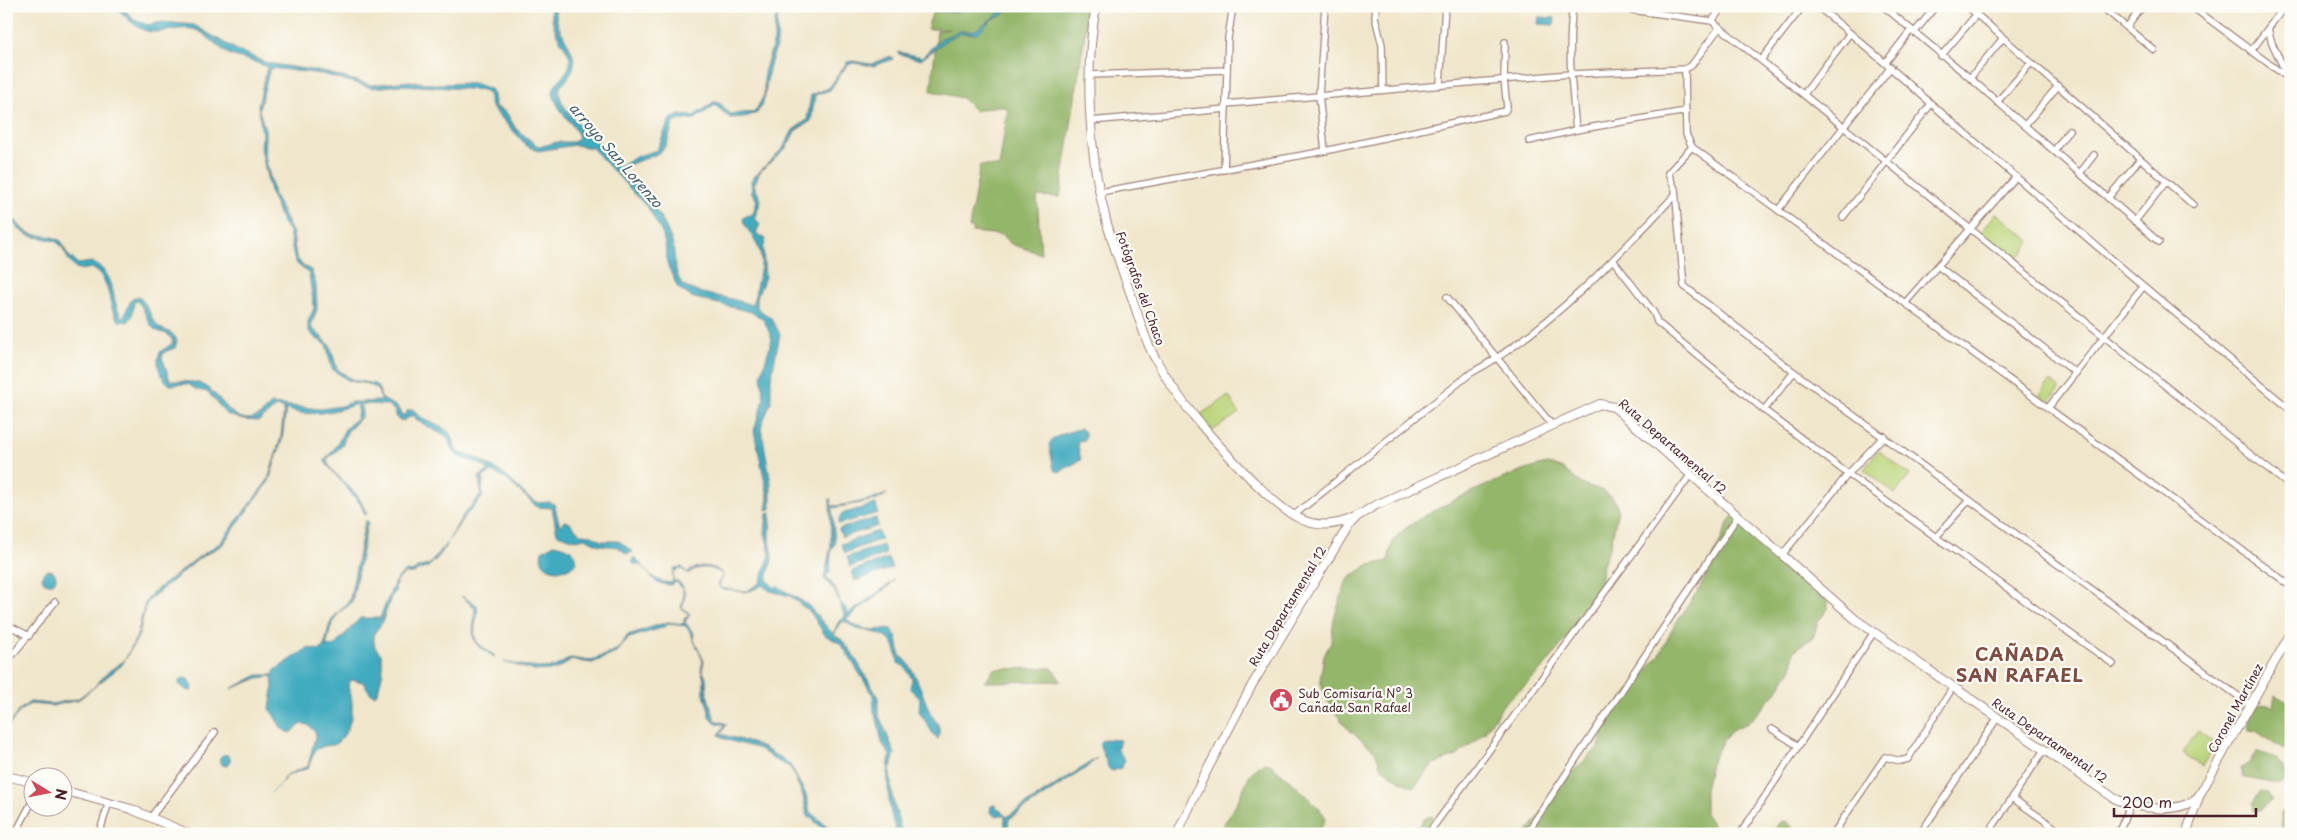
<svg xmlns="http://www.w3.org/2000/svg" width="2297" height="840" font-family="'Playpen Sans',sans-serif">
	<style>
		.green { fill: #bbd57a; stroke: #827a52 }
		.forest { fill: #94b66a; stroke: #6f6a4a }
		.water { fill: #40aabf; stroke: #456475 }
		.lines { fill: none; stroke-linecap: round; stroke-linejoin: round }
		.stream { stroke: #40aabf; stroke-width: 1 }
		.street-casing { stroke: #9d827b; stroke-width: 8 }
		.secondary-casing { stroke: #9d827b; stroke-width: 10 }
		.street { stroke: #fff; stroke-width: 5.5 }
		.secondary { stroke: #fff; stroke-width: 8 }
		.labels { text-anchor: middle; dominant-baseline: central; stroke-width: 4.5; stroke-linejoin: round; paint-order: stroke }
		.street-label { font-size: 12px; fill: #4a1f2b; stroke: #fdfcf7 }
		.poi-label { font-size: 12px; fill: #4a1f2b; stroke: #fdfcf7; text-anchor: start }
		.water-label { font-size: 14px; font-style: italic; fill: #465e6e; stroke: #fdfcf7 }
		.district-label { font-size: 18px; font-weight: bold; letter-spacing: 1px; fill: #804d43; stroke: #fdfcf7 }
	</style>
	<rect width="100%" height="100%" fill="#fdfcf7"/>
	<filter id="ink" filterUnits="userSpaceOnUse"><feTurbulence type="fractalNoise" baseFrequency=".02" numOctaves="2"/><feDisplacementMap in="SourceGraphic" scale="10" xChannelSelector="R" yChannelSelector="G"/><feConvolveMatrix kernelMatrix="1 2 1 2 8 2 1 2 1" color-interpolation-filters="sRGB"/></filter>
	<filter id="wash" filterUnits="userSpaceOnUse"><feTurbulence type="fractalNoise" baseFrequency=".0096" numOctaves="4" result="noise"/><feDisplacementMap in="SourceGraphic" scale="20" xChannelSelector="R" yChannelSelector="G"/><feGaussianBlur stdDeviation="1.12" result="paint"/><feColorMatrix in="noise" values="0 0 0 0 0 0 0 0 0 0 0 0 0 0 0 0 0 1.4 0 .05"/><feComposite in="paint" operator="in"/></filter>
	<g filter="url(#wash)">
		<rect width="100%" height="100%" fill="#f0e6cb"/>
		<!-- green -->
		<g class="green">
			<path d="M 1996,213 L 2031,241 L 2016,260 L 1981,233 Z"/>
			<path d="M 2050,381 L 2060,388 L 2049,402 L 2040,395 Z"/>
			<path d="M 1229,396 L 1239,413 L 1212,431 L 1201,414 Z"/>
			<path d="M 1878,450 L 1910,475 L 1895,494 L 1864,469 Z"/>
			<path d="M 2198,731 L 2216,744 L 2202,766 L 2183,753 Z"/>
		</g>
		<!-- forest -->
		<g class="forest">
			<path d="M 970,6 L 1089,6 L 1060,197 L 1037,196 L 1041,254 L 1011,244 L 1003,235 L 972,232 L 973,228 L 969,228 L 980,165 L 999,167 L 1008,108 L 997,106 L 975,111 L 962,98 L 931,91 L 937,31 L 949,29 L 927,29 L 933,11 L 957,12 Z"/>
			<path d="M 1548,464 L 1563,469 L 1582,484 L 1604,491 L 1616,502 L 1618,510 L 1611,544 L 1602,567 L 1600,585 L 1581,620 L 1544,667 L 1525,686 L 1505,702 L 1484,733 L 1457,756 L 1433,764 L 1414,787 L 1400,781 L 1381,767 L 1375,751 L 1348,729 L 1333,710 L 1325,696 L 1320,680 L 1324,656 L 1331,642 L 1334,618 L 1347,580 L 1366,566 L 1388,561 C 1390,554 1390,545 1395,539 C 1411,515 1518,469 1548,464 Z"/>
			<path d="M 1734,515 L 1828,601 L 1828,609 L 1818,622 L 1813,638 L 1799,646 L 1794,652 L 1792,668 L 1775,694 L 1748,723 L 1733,729 L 1722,742 L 1711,763 L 1705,789 L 1705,813 L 1713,825 L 1710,834 L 1526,834 L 1568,776 L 1598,748 L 1613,710 L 1659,656 L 1674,626 L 1701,586 L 1729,521 Z"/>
			<path d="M 1052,668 L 1061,681 L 984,682 L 994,669 Z"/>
			<path d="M 2275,695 L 2291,704 L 2291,750 L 2288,752 L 2256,731 L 2249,730 C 2246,715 2258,698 2273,707 Z"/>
			<path d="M 2257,752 C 2274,756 2280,759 2288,774 L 2285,782 C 2272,786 2258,779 2244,778 L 2241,768 L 2248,764 Z"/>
			<path d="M 1267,763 C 1273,763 1325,812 1325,817 C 1326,823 1319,829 1316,834 L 1284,834 L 1272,830 L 1264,834 L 1217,834 L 1236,805 L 1250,774 L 1259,765 Z"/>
			<path d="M 2260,792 L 2268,793 L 2272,800 L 2260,810 L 2254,811 L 2253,802 Z"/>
			<path d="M 2291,809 L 2291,834 L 2284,834 L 2282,830 L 2281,813 Z"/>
			<path d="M 1430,816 L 1433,817 L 1434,821 L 1427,834 L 1415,834 L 1423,820 Z"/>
			<path d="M 1781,821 L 1788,822 L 1797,834 L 1779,834 L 1776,827 Z"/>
		</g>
		<!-- water -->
		<g class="water">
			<path d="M 113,6 L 121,6 L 134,20 L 148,25 L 163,22 L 194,25 L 237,50 L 267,63 L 324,72 L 371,85 L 409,81 L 434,84 L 474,83 L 490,89 L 494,95 L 495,107 L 506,112 L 516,129 L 539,147 L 557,142 L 574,142 L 579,138 C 576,125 557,112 553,94 C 552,83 567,76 570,64 C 572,52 558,41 555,29 C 552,22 551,14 550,6 L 555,6 C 556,14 556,23 560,29 C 573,55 584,63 560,87 C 555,108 588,131 601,146 C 607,153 611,161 618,167 L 638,156 L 657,150 L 670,119 L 680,115 L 694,116 L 714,102 L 719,102 L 730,114 L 755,112 L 764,95 L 764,72 L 774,41 L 775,21 L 780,6 L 784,6 C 774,15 778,31 777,43 C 775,52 771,60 769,69 C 765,85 768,98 757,113 L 745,117 L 730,118 L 715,105 L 695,119 L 676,121 C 669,129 670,141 663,149 C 652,161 633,158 622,171 C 642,192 660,210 671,239 C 677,253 671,279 688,288 C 707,297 730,296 751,305 C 757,296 755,288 758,278 C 767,252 755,243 743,221 L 744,217 L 753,214 L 757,200 L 752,193 L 751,180 L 784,147 L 793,130 L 807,120 L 811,95 L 829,88 L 847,62 L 853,61 L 871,64 L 891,56 L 893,59 L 873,66 L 854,63 L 847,65 L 830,90 L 815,95 L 811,121 L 795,131 L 787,147 L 760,172 L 754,185 L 761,200 L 755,218 L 760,224 L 756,233 L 766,239 L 763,249 L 765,277 L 757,297 L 757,308 L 771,318 L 780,334 L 771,378 L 771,402 L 761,427 L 771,483 L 771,509 L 766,510 L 768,496 L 754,431 L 764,398 L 761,376 L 772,339 L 764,320 L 751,312 L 691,297 L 678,288 L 667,264 L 665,243 L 662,233 L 648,208 L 592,148 L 575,145 L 538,151 L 527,146 L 491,107 L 488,94 L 483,90 L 402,85 L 373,88 L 322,74 L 270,68 L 259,110 L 265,129 L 265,156 L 274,195 L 293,234 L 296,257 L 303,266 L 311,270 L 316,284 L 317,309 L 311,327 L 330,345 L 337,369 L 353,380 L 375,384 L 379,389 L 381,398 L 397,407 L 402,415 L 405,415 L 408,410 L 414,410 C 422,422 439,423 450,433 C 455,439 453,446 457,452 L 477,458 L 505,475 L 529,498 L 539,503 L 549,502 L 554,504 L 560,526 L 564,521 L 569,522 L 581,534 L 592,535 L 601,541 L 619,541 L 633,552 L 627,554 L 618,547 L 599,545 L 585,538 L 576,540 L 557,534 L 552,508 L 537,507 L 506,479 L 492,472 L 483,477 L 482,498 L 465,516 L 450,538 L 463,515 L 481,495 L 479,477 L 489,470 C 470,454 455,467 448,438 L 418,421 L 413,415 L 403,421 L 398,420 L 394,410 L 388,405 L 361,404 L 362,416 L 347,432 L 342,446 L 328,458 L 327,461 L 331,469 L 358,496 L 367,514 L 365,515 L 361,505 L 324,461 L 335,448 L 345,429 L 357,418 L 358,404 C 334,411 311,419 286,409 L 282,440 L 269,481 L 222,545 L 201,557 L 151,598 L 145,607 L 139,635 L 122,665 L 78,700 L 52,706 L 30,704 L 20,711 L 6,729 L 19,710 L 30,702 L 52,704 L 77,699 L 93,688 L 109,671 L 125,660 L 137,636 L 145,603 L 151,594 L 200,556 L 220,543 L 268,480 L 281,437 L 284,408 L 276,407 L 259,421 L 243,420 L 226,414 L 208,392 L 197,390 L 188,384 L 170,385 C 160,377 155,364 160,352 L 173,343 C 170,331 163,335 154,329 C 148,324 145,310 139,303 L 136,301 L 134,303 L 132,316 L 128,322 L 119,321 C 105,305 113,277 91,268 C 86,269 82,271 76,268 C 66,263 66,246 55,241 C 46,238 36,238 28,235 C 20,231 6,218 6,209 C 13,217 21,231 32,234 C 43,236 53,235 62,242 L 67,254 L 78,264 L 91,262 C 120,274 108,300 123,318 L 132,298 L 139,297 C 149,305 150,319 159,327 C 167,333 173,330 177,341 L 175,348 L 164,352 L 162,357 L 170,380 C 183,383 195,379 207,387 C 222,397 232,424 254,418 C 262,416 266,407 272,404 L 321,409 L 341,406 L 351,402 L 382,401 L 377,389 L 368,384 L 349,381 L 332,369 L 326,344 L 315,338 L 308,330 L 308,321 L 314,308 L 309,274 L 297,264 L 294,258 L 289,231 L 283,223 L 270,192 L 261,148 L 262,135 L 258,106 L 267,67 C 255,61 236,58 227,53 C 218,47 205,33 196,30 C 181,25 163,35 147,31 C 132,27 125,13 113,6 Z"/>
			<path d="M 931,6 L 970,6 L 957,12 L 933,11 Z"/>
			<path d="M 1009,6 L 1013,6 L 1003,15 L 992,19 L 977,34 L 962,33 L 949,38 L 921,60 L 899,54 L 898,52 L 922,57 L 942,38 L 960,31 L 974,31 Z"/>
			<path d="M 1539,17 L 1555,18 L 1554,25 L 1538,24 Z"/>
			<path d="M 1081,428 L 1085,432 L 1085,440 L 1077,441 L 1081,460 L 1059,472 L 1054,470 L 1049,444 C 1058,432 1070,433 1081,428 Z"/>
			<path d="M 887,494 L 877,500 L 832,508 L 835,544 L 831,550 L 830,572 L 826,576 L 835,588 L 840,602 L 847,610 L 847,615 L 895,580 C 884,592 860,607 846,620 C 855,626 864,630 876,630 C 882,630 885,627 891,629 L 897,638 L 900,656 C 913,660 924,701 931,714 C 933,718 937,721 939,727 C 940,731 939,735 938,739 L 935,737 L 919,711 L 920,699 L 910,689 L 912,679 L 905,667 L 898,663 C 895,634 882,634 857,629 C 853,628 848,623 844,621 L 839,624 L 834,635 L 842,640 L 851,651 L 878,697 L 878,713 L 895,754 L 890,770 L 892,796 L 900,827 L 905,834 L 897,833 C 887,808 886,781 890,755 L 882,743 L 877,719 L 874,712 L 873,695 L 841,644 L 825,635 L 811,613 L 790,596 L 770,591 L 762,585 C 746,596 738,590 721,589 L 718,583 L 722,577 L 721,573 C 711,567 697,565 688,574 L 682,569 L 673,571 L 673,581 L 678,581 C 686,589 686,598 682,607 L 690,614 L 685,622 L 694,634 L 693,639 L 704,661 L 702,670 L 706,677 L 707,694 L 715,720 L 727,724 L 721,734 L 758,745 L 789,763 L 806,795 L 810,812 L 836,834 L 832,834 L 821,827 L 807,815 L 803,796 L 790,767 L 773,759 L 760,749 L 727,740 L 719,735 L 725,724 L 718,724 L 709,717 C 709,709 707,704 705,698 C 702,690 706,681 701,670 L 703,661 C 698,649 693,636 686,626 L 668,624 L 662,628 L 629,638 L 616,653 L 592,663 L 572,660 L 555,670 L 535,671 L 504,662 L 538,668 L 554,667 L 571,658 L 591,661 L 618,649 L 628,635 L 667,622 L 684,624 L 684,619 L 689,615 L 681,608 C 684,598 686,589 676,582 L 670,585 L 657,583 L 642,566 L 632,563 L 633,558 L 637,559 C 643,570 659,586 673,582 L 674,568 L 682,567 L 687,573 C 696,564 713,565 722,573 L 723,578 L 719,584 L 721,588 L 745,592 L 760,583 L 770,554 L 765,533 L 767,514 L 771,513 L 770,540 L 773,556 L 767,579 L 773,587 L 779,587 L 808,605 L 833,634 L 838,623 L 845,617 L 835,591 L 824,578 L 831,546 L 830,498 L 832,506 C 851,505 870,500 887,494 Z"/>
			<path d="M 876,504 L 878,513 L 838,524 L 841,514 Z"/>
			<path d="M 876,518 L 878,526 L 842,537 L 839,529 Z"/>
			<path d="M 365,521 L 368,521 L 352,601 C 349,607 345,607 340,612 C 331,620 329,635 326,647 L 335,645 L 360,618 L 380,618 L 395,581 L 406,571 L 412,572 L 419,567 L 429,565 L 446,544 C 443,553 436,560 429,566 C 424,570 420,568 415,573 L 404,574 L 396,582 L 395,592 L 391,597 L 382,623 L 373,635 L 375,647 L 381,654 L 383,671 L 378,691 L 375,695 L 371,694 L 363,682 L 351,680 L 348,687 C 357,704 351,735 334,745 L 324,746 L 315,750 L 308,768 L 286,776 L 279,786 L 286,775 L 308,766 L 316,733 L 308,725 L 302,724 L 290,733 L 282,729 L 270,709 L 273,689 L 272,676 L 258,678 L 231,689 L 258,675 L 273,675 L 275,670 L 308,648 L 320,650 C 328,644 326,632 330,624 C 335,612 346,608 350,599 Z"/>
			<path d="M 878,531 L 881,539 L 845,553 L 841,544 Z"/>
			<path d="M 554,544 C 566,546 577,550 577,563 C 566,575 536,572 542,551 Z"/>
			<path d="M 883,545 L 886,554 L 850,567 L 847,557 Z"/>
			<path d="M 888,558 L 892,568 L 855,581 L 852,571 Z"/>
			<circle cx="49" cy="577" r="7"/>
			<path d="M 461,596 L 477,605 C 480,617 468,634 479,644 C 483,648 490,652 495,656 L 494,657 L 477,645 L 473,636 L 475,608 Z"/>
			<path d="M 183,678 L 188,679 L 193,687 L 192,691 L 186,690 L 179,684 L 179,681 Z"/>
			<path d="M 1104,739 L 1120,740 L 1117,749 L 1125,760 L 1121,768 L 1113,771 L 1109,769 L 1100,746 L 1100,742 Z"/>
			<circle cx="225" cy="760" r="5.5"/>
			<path d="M 1097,758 L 1086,768 L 1009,819 L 1007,834 L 1004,833 L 1005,817 L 1002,815 L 995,816 L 990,812 L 991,806 L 995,805 L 1007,817 Z"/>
		</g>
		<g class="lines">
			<!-- stream -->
			<g class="stream">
				<path d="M 445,545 L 450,538"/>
				<path d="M 2229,729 L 2235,718"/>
				<path d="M 2223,740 L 2226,734"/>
				<path d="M 271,793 L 279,785"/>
			</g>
		</g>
	</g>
	<g filter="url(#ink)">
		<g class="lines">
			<!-- street casing -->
			<g class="street-casing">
				<g id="street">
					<path d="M 1376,6 L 1375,17 L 1382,45 L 1383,90"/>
					<path d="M 1573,6 C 1567,48 1572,88 1576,130"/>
					<path d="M 1602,6 L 1712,21 L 2291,487"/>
					<path d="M 1817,6 C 1875,52 1929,103 1986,151 C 2087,238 2188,325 2291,410"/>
					<path d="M 1883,6 L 1970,78 L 2159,242"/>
					<path d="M 1967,6 L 2193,205"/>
					<path d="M 2101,6 L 2154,50"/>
					<path d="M 2191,6 L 2291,80"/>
					<path d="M 1712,21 L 1723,6"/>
					<path d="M 2127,27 L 2143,6"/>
					<path d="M 2268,29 L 2272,43 L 2287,75"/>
					<path d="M 1914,33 L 1936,6"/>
					<path d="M 2251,51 L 2285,6"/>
					<path d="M 1941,56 L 1976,15"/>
					<path d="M 1761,60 L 1803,6"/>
					<path d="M 1886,62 L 1911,30"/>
					<path d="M 1685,69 L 1686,134 L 1692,147 L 2291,586"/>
					<path d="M 1091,75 L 1227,70"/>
					<path d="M 1970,78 L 2003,38"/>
					<path d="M 1440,84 L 1445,6"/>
					<path d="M 1804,94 L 1850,33"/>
					<path d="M 1997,102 L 2031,63"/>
					<path d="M 1226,104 L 1570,74 L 1685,69 L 1691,66 L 1719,28"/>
					<path d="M 1090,121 L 1226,109"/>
					<path d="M 2025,125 L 2058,86"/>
					<path d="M 1529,141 L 1576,130 L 1686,111"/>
					<path d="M 1692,147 L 1668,173 L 1675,189 L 1684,286 L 1794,372 L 2249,704"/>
					<path d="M 1325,151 L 1319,95 L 1325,6"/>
					<path d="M 2054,151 L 2069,130"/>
					<path d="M 1224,170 L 1228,38 L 1233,6"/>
					<path d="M 2080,173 L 2094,155"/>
					<path d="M 1100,192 L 1325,151 L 1505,111 L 1507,107 L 1504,80 L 1505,42"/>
					<path d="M 2108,198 L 2140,159"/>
					<path d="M 1778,210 L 1891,67"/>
					<path d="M 1843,217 L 1931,104"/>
					<path d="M 2135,221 L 2166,182"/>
					<path d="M 1613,260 L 1654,313 L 1657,322 L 1764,410 L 1848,474 L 2113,664"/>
					<path d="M 1938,266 L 2076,373"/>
					<path d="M 1447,297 L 1552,425"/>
					<path d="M 1905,303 L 2016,177"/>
					<path d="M 2048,408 L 2143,287"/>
					<path d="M 1764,410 L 1794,372"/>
					<path d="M 1293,516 L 1471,373 C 1546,333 1617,257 1675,195"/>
					<path d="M 1936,537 L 1969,500"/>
					<path d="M 1782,555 L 1848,474 L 1884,436"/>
					<path d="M 6,624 L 29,636"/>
					<path d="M 6,663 L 55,602"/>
					<path d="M 1772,729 L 1798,746"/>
					<path d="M 2012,798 L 2064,834"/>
					<path d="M 151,817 L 215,732"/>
					<path d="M 15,834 L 32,802"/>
					<path d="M 99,834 L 109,802"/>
					<path d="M 1428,834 L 1691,474"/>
					<path d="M 1526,834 L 1738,516"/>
					<path d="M 1740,834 L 1874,632"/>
					<path d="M 1833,834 L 1885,757 L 1900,761 L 1908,759 L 1953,687"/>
					<path d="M 1920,834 L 1998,717"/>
					<path d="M 1988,834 L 2044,750"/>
					<path d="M 2118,834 L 2130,805"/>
				</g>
			</g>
			<!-- secondary casing -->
			<g class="secondary-casing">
				<g id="secondary">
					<path d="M 1096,6 C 1084,71 1089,157 1106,220 C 1113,245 1122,270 1131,295 C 1139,316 1144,339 1155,358 C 1180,405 1215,442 1251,479 C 1282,509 1309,539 1355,517"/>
					<path d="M 6,776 L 32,782"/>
					<path d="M 62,790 L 131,809 L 189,834"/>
					<path d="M 1177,834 L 1204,776 L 1252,685 L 1349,525 L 1358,516 L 1374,506 L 1600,404 L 1614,407 L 1855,619 L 2114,798 C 2135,809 2184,816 2200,794"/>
					<path d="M 2186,834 L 2200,794 L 2291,633"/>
				</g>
			</g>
			<!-- street -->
			<use href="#street" class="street"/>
			<!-- secondary -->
			<use href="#secondary" class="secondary"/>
		</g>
	</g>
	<!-- icons -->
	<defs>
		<g id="civic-disc" transform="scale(1.25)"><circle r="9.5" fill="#d1495b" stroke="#fdfcf7"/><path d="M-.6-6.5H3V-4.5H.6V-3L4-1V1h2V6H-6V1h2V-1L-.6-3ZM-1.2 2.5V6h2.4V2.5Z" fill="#fff"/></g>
	</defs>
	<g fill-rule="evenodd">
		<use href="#civic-disc" x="1281" y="700"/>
	</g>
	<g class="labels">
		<!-- street labels -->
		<g class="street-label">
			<text transform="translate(1141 288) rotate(70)">Fotógrafos del Chaco</text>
			<text transform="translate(1673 446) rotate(41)">Ruta Departamental 12</text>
			<text transform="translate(1287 606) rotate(-59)">Ruta Departamental 12</text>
			<text transform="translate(2235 708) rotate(-61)">Coronel Martínez</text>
			<text transform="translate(2050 740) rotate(35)">Ruta Departamental 12</text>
		</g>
		<!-- poi labels -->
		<g class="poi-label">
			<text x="1298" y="693">Sub Comisaría Nº 3<tspan x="1298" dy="14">Cañada San Rafael</tspan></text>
		</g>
		<!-- water labels -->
		<g class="water-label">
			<text transform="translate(616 155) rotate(49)">arroyo San Lorenzo</text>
		</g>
		<!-- district labels -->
		<g class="district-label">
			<text x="2020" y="653">CAÑADA<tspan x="2020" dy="21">SAN RAFAEL</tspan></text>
		</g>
	</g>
	<!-- margin -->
	<rect width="2297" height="840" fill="none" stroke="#fdfcf7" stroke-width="25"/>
	<!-- north arrow -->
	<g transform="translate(48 792) rotate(100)"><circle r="24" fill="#fdfcf7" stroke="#b5a4a5"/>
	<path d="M0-4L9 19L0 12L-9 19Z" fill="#d1495b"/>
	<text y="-8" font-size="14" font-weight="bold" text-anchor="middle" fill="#4a1f2b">N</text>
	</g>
	<!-- scale -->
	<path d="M2114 808v8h142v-8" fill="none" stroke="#4a1f2b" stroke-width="2.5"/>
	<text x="2122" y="808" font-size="15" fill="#4a1f2b" stroke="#fdfcf7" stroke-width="4" paint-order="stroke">200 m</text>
</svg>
